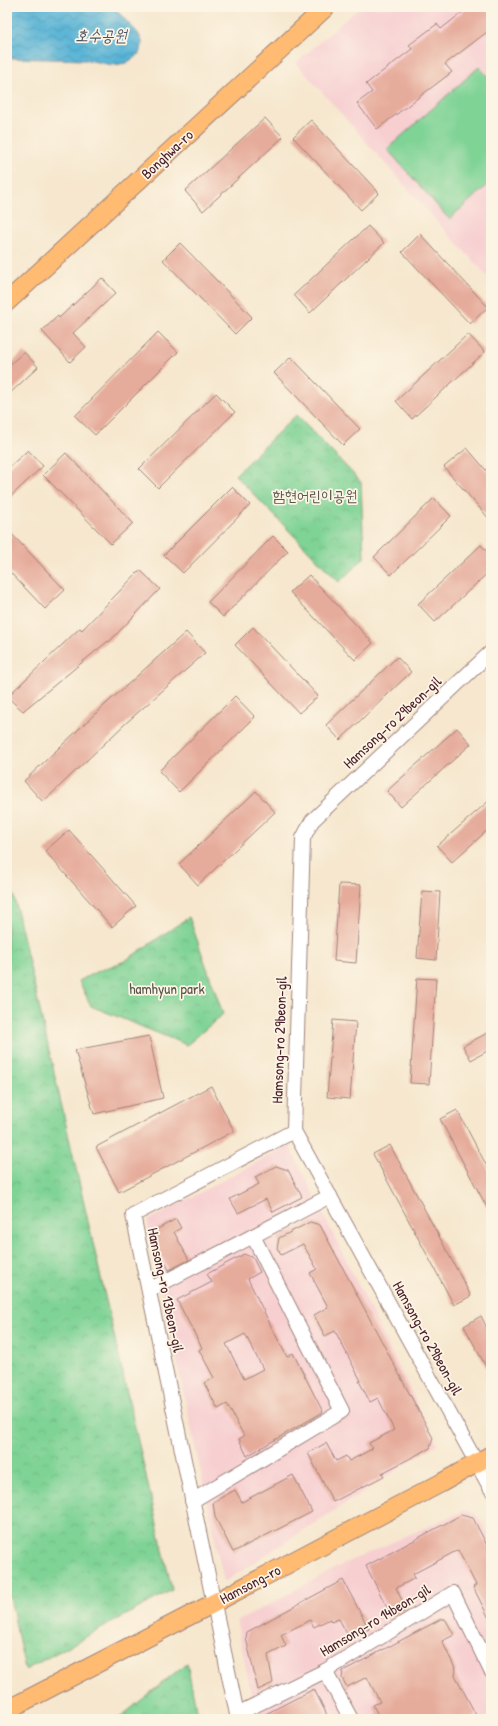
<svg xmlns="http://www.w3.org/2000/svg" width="498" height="1726" font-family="'Patrick Hand','Poor Story',sans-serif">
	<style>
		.built { fill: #f7cfd1 }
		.grass { fill: #7fd395; stroke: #647960 }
		.park { fill: url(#park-crowns); stroke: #647960 }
		.water { fill: url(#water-waves); stroke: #516a80 }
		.building { fill: #e6ac9b; fill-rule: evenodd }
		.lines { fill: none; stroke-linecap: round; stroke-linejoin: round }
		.minor-casing { stroke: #a0837c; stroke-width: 16 }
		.major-casing { stroke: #a0837c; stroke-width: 20 }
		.minor { stroke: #fff; stroke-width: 14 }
		.major { stroke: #ffbb71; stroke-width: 18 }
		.labels { text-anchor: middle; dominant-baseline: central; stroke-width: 3.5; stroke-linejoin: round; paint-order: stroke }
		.street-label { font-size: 15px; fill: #4a1f2b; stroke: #fcf5e5 }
		.park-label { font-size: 15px; fill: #5a554b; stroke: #fcf5e5 }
		.water-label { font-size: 16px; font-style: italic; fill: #4f5367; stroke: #fcf5e5 }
	</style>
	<defs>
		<pattern id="park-crowns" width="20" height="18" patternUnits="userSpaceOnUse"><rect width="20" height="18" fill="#7fd395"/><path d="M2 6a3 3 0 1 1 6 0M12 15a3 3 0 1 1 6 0" fill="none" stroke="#6fb581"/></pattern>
		<pattern id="water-waves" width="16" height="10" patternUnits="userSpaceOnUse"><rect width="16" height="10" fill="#58b4d6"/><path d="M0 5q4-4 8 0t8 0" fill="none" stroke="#4b92ae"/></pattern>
	</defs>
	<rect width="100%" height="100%" fill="#fcf5e5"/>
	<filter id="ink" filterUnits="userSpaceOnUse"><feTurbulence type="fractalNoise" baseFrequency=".025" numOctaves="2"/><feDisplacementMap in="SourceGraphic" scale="8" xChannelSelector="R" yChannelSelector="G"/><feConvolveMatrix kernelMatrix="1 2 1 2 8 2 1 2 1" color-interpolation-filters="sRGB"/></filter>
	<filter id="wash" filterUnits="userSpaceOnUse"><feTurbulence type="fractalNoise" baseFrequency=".012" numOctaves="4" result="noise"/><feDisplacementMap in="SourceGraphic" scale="16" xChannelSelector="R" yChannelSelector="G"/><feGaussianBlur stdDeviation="0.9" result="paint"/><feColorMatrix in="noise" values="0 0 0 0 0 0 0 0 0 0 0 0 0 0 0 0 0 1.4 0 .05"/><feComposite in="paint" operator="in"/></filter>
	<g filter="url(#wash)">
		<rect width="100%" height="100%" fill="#f6e7ce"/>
		<!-- built -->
		<g class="built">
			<path d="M 360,7 L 491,7 L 491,280 L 450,236 L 296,63 Z"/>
			<path d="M 289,1145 L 437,1444 L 224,1582 L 147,1221 Z"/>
			<path d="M 464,1510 L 476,1514 L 491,1537 L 491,1719 L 256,1719 L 237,1622 L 337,1567 Z"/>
		</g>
		<!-- grass -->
		<path class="grass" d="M 479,67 L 491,80 L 491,182 L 449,219 L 387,149 Z"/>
		<!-- park -->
		<g class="park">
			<path d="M 296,415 L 361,482 L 364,558 L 339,582 L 235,475 Z"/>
			<path d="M 7,866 L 172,1590 L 25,1670 L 7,1583 Z"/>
			<path d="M 189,917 L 223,1014 L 187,1045 L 91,1006 L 79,981 L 96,972 L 125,961 Z"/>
			<path d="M 187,1663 L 198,1719 L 118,1719 Z"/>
		</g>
		<!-- water -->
		<path class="water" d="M 7,7 L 113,7 L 138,33 L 143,44 L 138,55 L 126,63 L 113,65 L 87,60 L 7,58 Z"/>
		<g id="blocks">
			<!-- building -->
			<g class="building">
				<path d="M 469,7 L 491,7 L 491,29 L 445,64 L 452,72 L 377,129 L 357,103 L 372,92 L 366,84 L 412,49 L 409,45 L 437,24 L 441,29 Z"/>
				<path d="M 265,118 L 283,137 L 203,211 L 185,191 Z"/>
				<path d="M 311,120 L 379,193 L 361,210 L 293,137 Z"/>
				<path d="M 368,226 L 384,243 L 310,313 L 294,295 Z"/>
				<path d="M 420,234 L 488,307 L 470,324 L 402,252 Z"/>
				<path d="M 180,243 L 252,317 L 235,334 L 163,260 Z"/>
				<path d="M 102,278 L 116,293 L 73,333 L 86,347 L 70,362 L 42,331 L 58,316 L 59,318 Z"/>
				<path d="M 158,332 L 178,352 L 95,435 L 75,416 Z"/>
				<path d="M 468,334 L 485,352 L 412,419 L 396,401 Z"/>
				<path d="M 24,352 L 38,367 L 7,396 L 7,367 Z"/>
				<path d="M 291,357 L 360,429 L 343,445 L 274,373 Z"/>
				<path d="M 216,393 L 235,412 L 158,488 L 139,469 Z"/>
				<path d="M 467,448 L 491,476 L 491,521 L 444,467 Z"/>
				<path d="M 28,450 L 43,466 L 7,500 L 7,469 Z"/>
				<path d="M 66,453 L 133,523 L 111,544 L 43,475 Z"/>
				<path d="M 232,487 L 250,505 L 183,573 L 164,555 Z"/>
				<path d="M 434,498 L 451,516 L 391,575 L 374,557 Z"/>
				<path d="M 7,529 L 65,590 L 45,609 L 7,569 Z"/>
				<path d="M 273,536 L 288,551 L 223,617 L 208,602 Z"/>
				<path d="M 481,545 L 491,556 L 491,570 L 435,622 L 418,604 Z"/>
				<path d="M 140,570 L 160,589 L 109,642 L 108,641 L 23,711 L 7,697 L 80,628 L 82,630 Z"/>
				<path d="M 309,575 L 373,643 L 355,660 L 290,592 Z"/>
				<path d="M 253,627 L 318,696 L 299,713 L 235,645 Z"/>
				<path d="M 186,632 L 205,653 L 126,723 L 43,802 L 24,781 L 97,712 Z"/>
				<path d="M 397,657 L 411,672 L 340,740 L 326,725 Z"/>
				<path d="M 235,696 L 255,717 L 179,792 L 159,771 Z"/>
				<path d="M 457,728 L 471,744 L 401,807 L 387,791 Z"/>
				<path d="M 256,791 L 275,812 L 198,885 L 179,864 Z"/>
				<path d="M 491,799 L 491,827 L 452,862 L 437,846 Z"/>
				<path d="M 69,830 L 136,906 L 112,927 L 45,851 Z"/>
				<path d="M 339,884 L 361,885 L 356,963 L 334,961 Z"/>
				<path d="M 422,891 L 440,892 L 436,960 L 417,958 Z"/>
				<path d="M 417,978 L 436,979 L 429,1084 L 410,1083 Z"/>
				<path d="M 333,1020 L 356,1022 L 350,1099 L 327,1097 Z"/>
				<path d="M 491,1031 L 491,1049 L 471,1060 L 463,1046 Z"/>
				<path d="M 149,1036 L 163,1098 L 94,1114 L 75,1050 Z"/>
				<path d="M 211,1086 L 234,1131 L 119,1192 L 96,1147 Z"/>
				<path d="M 457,1110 L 491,1174 L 491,1215 L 440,1119 Z"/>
				<path d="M 390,1145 L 471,1296 L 454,1305 L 373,1154 Z"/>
				<path d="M 276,1166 L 288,1170 L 302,1197 L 273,1212 L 266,1199 L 238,1213 L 230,1199 L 259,1184 L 255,1177 Z"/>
				<path d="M 176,1219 L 181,1228 L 174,1232 L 189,1260 L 169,1270 L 150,1233 Z"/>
				<path d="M 310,1222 L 320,1225 L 433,1438 L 430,1448 L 382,1473 L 384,1476 L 333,1502 L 308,1453 L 326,1443 L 336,1461 L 346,1456 L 349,1461 L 372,1449 L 369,1443 L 394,1430 L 378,1398 L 370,1402 L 359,1381 L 361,1381 L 335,1331 L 325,1336 L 314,1315 L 328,1307 L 310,1273 L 317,1269 L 303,1244 L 281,1255 L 277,1248 L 279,1238 Z"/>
				<path d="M 244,1254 L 253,1258 L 260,1272 L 248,1279 L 269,1322 L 287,1357 L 293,1353 L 323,1412 L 247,1456 L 239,1439 L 244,1436 L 227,1404 L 218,1409 L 204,1383 L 214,1378 L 199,1350 L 202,1348 L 177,1300 L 212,1282 L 207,1274 ZM 245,1334 L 263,1369 L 244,1379 L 226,1344 Z"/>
				<path d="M 481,1316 L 491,1336 L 491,1376 L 464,1326 Z"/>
				<path d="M 293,1475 L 312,1512 L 233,1552 L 215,1517 L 213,1502 L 235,1490 L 242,1502 Z"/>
				<path d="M 461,1515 L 473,1518 L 491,1553 L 491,1622 L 473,1587 L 476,1585 L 458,1550 L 413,1574 L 415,1578 L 396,1588 L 407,1610 L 392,1617 L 366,1566 Z"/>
				<path d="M 343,1580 L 369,1629 L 350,1639 L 339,1619 L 331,1622 L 330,1619 L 314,1627 L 310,1620 L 281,1635 L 286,1646 L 268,1655 L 273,1683 L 258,1690 L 246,1638 L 247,1632 Z"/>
				<path d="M 441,1619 L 445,1619 L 447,1622 L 454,1635 L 442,1641 L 456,1670 L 455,1675 L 476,1715 L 469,1719 L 380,1719 L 373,1705 L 380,1702 L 367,1677 L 347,1687 L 342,1678 L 343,1671 Z"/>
				<path d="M 314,1689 L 329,1719 L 256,1719 Z"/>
			</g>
		</g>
	</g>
	<g filter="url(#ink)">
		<use href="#blocks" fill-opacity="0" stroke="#a0837c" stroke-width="1"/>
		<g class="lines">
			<!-- minor casing -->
			<g class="minor-casing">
				<g id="minor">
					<path d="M 491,652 L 312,821 L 303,838 L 294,1131 L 491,1489"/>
					<path d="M 149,1290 L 330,1196"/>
					<path d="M 192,1501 L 342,1411 L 253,1236"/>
					<path d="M 325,1671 L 351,1719"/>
					<path d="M 237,1714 L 325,1671 L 453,1593 L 491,1671"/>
					<path d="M 238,1719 L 133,1215 L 294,1131"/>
				</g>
			</g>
			<!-- major casing -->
			<g class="major-casing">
				<g id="major">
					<path d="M 7,302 L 326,7"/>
					<path d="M 7,1710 L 214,1603 L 441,1483 L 491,1455"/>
				</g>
			</g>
			<!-- minor -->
			<use href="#minor" class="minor"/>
			<!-- major -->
			<use href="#major" class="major"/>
		</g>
	</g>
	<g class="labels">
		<!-- street labels -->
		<g class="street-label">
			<text transform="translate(167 154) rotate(-43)">Bonghwa-ro</text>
			<text transform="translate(392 722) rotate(-43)">Hamsong-ro 29beon-gil</text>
			<text transform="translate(279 1040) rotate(-88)">Hamsong-ro 29beon-gil</text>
			<text transform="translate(166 1290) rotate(78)">Hamsong-ro 13beon-gil</text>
			<text transform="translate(428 1338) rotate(61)">Hamsong-ro 29beon-gil</text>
			<text transform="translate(250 1584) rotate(-28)">Hamsong-ro</text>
			<text transform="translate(375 1620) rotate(-31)">Hamsong-ro 14beon-gil</text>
		</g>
		<!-- park labels -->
		<g class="park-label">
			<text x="315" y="495">함현어린이공원</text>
			<text x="167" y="988">hamhyun park</text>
		</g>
		<!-- water labels -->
		<g class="water-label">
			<text x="101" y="35">호수공원</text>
		</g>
	</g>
	<!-- margin -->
	<rect width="498" height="1726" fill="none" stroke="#fcf5e5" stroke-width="24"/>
</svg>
